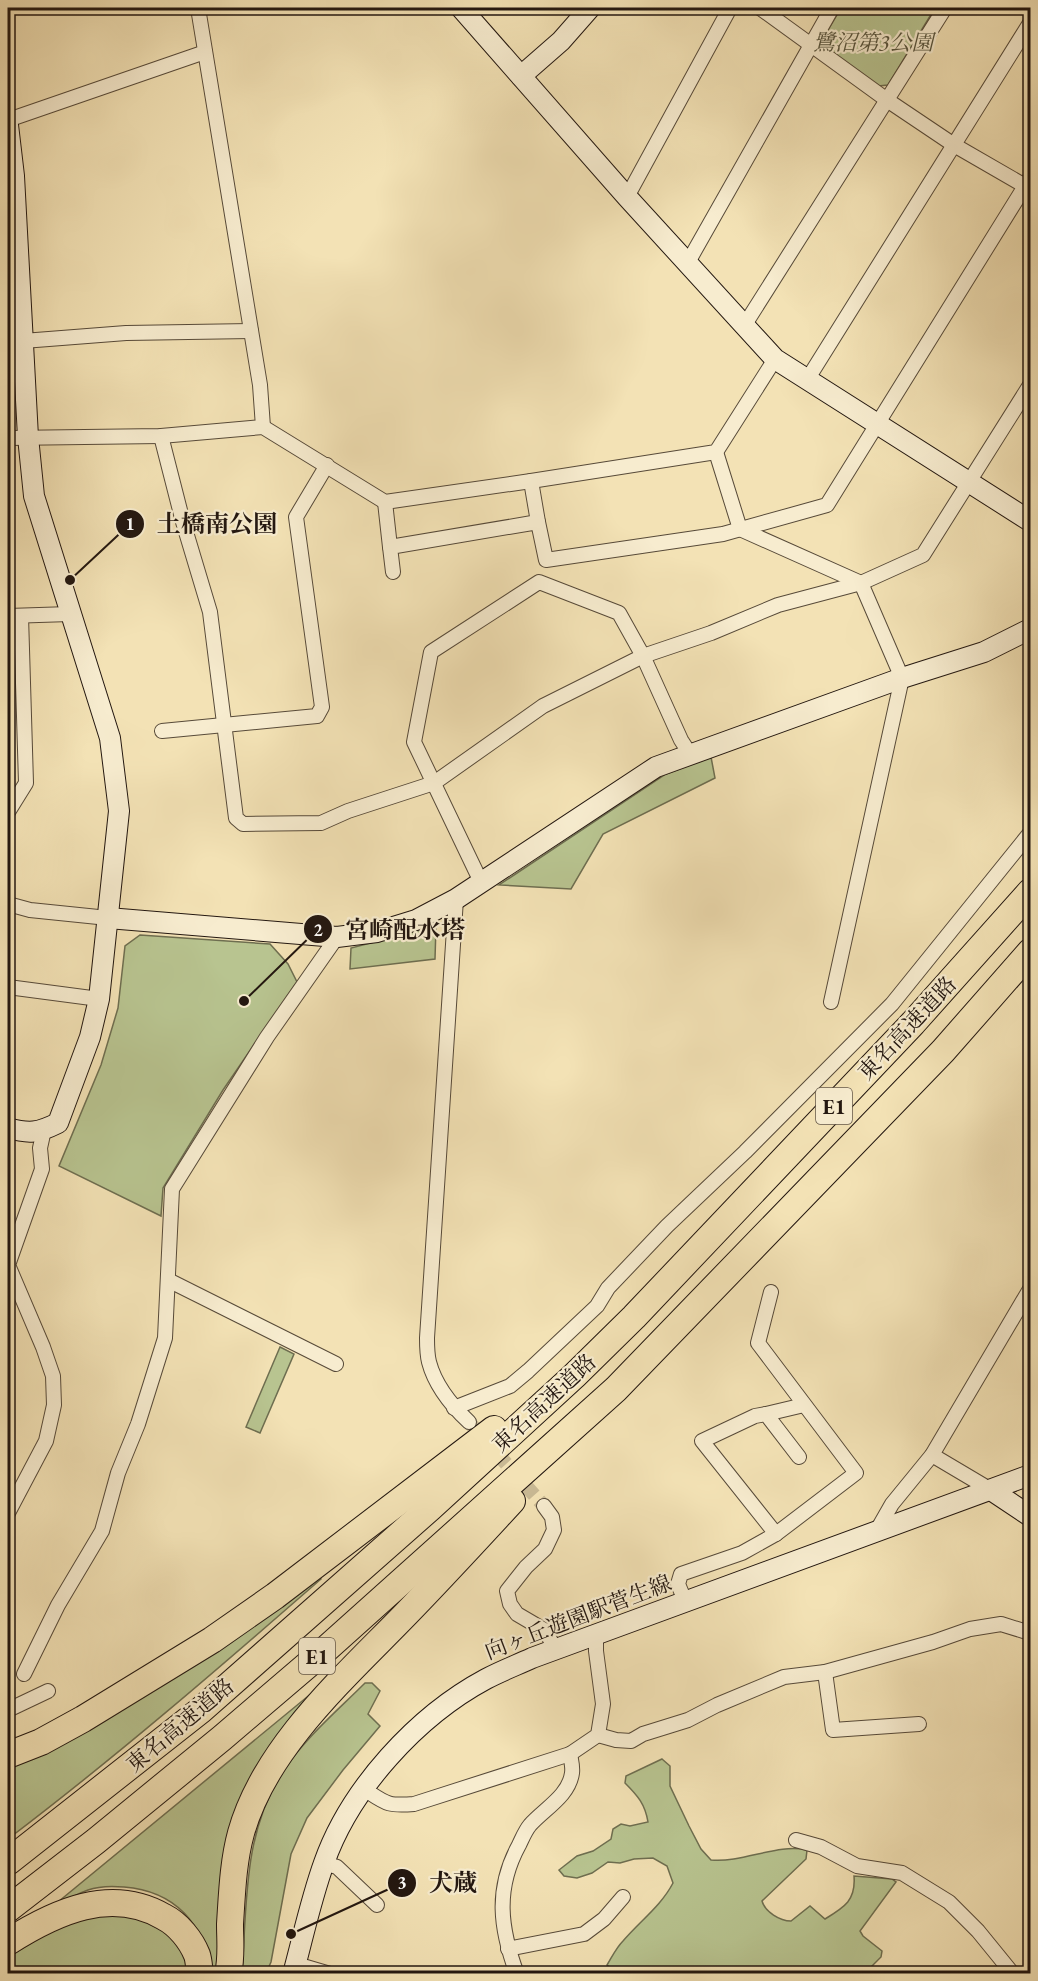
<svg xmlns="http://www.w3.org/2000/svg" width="1038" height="1981" font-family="'EB Garamond','Noto Serif JP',serif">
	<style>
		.green { fill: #b8c490; stroke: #6e6e50; stroke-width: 1.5 }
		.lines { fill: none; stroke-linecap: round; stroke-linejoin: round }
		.street-tunnel { stroke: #c9b994; stroke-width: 14; stroke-dasharray: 14 7; stroke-linecap: butt }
		.street-casing { stroke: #574a39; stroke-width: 16 }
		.secondary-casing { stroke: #231710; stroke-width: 22 }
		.highway-casing { stroke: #231710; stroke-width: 28 }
		.street { stroke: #f7eccf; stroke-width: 14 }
		.secondary { stroke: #f7eccf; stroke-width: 20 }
		.highway { stroke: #f3e2b5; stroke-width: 26 }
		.labels { text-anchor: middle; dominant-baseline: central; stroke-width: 4.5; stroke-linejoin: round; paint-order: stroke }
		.shield { fill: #f7eccf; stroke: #635749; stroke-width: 1.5 }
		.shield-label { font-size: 21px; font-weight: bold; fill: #231710 }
		.park-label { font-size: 22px; font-style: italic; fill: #57543d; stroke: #f7eccf }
		.street-label { font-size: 22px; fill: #231710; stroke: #f7eccf }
		.leader { fill: none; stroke: #231710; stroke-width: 2 }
		.callout-dot { fill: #231710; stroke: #f7eccf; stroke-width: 2 }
		.mark-label { font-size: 18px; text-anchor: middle; font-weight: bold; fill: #fff }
		.callout-label { font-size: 24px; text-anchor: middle; font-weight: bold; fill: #231710; stroke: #f7eccf; stroke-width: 4.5; stroke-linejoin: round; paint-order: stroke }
	</style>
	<rect width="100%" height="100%" fill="#f3e2b5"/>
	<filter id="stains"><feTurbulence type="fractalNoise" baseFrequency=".00333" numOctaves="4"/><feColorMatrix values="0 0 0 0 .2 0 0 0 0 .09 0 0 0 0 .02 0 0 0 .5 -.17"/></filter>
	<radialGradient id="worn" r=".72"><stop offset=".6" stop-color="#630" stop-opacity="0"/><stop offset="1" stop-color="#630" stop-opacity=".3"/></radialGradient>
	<!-- green -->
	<g class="green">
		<path d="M 841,8 L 935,8 L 888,85 L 878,86 L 826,50 L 822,40 Z"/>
		<path d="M 711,757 L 715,778 L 603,834 L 571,889 L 499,885 L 666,774 Z"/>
		<path d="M 436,926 L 435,959 L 350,969 L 351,948 Z"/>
		<path d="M 140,935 L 270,944 L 288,964 L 297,982 L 223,1090 L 163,1188 L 161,1216 L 59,1166 L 101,1065 L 118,1008 L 125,946 Z"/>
		<path d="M 280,1347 L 294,1354 L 260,1433 L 246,1427 Z"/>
		<path d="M 318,1576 L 321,1579 C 219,1668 116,1757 8,1839 L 8,1765 Z"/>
		<path d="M 341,1669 L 256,1783 L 222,1973 L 210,1973 C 205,1924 175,1891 124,1887 C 113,1886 99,1886 88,1890 C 74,1895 60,1904 47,1911 Z"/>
		<path d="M 365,1683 L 372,1683 L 380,1691 L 368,1714 L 380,1726 L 343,1770 L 307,1818 L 291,1854 L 271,1962 L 266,1973 L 242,1974 C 247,1903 243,1831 284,1770 C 306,1737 338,1710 365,1683 Z"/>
		<path d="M 662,1759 L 670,1766 L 670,1786 L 689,1826 L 701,1849 L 711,1860 C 743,1863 778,1843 807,1850 L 806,1859 L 762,1901 C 765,1912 780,1921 791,1921 L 810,1906 L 825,1919 C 845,1907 856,1900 854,1876 L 892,1879 L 896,1882 L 860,1931 L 863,1936 L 882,1951 L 881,1957 L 865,1973 L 659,1974 L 630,1967 L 617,1972 L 607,1965 C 612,1957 616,1948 623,1941 C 640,1921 661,1906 673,1883 L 667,1866 L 653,1858 L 634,1859 L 620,1863 L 608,1862 L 592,1873 L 577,1878 L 564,1876 L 559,1870 L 577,1856 L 593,1851 L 611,1839 L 613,1829 L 621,1824 L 630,1826 L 648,1822 C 645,1804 638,1796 625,1783 L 626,1776 Z"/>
		<path d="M 98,1913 L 135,1916 L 171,1935 L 182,1947 L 190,1974 L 8,1974 L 8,1957 L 52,1930 Z"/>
	</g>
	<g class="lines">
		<!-- street-tunnel -->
		<path class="street-tunnel" d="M 469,1422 L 544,1506"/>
		<!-- street casing -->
		<g class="street-casing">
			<g id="street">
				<path d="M 198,8 L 260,385 L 263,427"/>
				<path d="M 760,8 L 887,100 L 954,145 L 1025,186"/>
				<path d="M 8,120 L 205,52"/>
				<path d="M 627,197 L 730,8"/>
				<path d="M 687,264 L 832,8"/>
				<path d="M 744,326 L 945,8"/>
				<path d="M 23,341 L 126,333 L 251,331"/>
				<path d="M 807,380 L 1030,23"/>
				<path d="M 161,436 L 183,522 L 210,612 L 236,818 L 243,824 L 321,823 L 348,811 L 434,783 L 543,706 L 643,656 L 711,633 L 778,605 L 861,583 L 923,555 L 1030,385"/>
				<path d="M 8,438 L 161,436 L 263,427 L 385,502 L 531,481 L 716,452 L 775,359"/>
				<path d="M 716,452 L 740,529 L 861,583 L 902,678 L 831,1002"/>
				<path d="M 531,481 L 538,522"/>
				<path d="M 385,502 L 390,547"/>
				<path d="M 393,572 L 390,547 L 538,522 L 546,560 L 723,534 L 827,505 L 1030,178"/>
				<path d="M 8,616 L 70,614"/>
				<path d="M 162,731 L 317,716 L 322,707 L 296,517 L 327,465"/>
				<path d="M 8,812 L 26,783 L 21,616"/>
				<path d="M 481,882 L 414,742 L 431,652 L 539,582 L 619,613 L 643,656 L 681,740 L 690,754"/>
				<path d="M 456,899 L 427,1338 C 427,1345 427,1354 429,1362 C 435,1385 452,1406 469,1422"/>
				<path d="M 8,904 L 30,910 L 108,918"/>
				<path d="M 8,987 L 99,999"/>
				<path d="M 168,1280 L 336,1364"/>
				<path d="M 454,1408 L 510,1386 L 528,1371 L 597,1306 L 608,1288 L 667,1226 L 745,1152 L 892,1004 L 1030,833"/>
				<path d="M 766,1414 L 804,1405"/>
				<path d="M 932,1455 L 991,1490"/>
				<path d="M 544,1506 L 552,1517 L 554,1530 L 545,1549 L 526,1567 L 507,1591 L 510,1604 L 517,1614 L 546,1631 L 555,1650"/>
				<path d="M 8,1513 L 46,1441 L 54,1405 L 53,1376 L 43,1347 L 8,1265 L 42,1169 L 40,1148 L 44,1130"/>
				<path d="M 876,1532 L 892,1504 L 932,1455 L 1030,1289"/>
				<path d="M 776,1534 L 702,1441 L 755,1416 L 766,1414 L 799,1457"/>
				<path d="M 685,1601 L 678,1584 L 681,1574 L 742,1553 L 776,1534 L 856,1473 L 758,1343 L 771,1292"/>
				<path d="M 825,1672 L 833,1730 L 919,1724"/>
				<path d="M 24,1674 L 58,1605 L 102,1531 L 118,1473 L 138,1424 L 165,1338 L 172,1189 L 267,1037 L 337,937"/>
				<path d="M 8,1710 L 48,1691"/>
				<path d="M 598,1735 L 616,1740 L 631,1741 L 643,1734 L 688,1720 L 717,1705 L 784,1677 L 825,1672 L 933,1642 L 970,1629 L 1001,1624 L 1030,1633"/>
				<path d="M 364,1789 C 387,1804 387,1806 414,1804 L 570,1754 L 598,1735 L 603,1704 L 596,1651 L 596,1634"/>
				<path d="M 796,1840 L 821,1847 L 857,1866 L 902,1873 L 949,1902 L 978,1931 L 1013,1974"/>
				<path d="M 324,1863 L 337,1867 L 377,1905"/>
				<path d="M 508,1949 L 584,1934 L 604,1919 L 623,1897"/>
				<path d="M 296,1964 L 330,1974"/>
				<path d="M 517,1974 C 500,1928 495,1889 519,1845 C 522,1839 525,1831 530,1825 C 544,1809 569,1796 572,1773 C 573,1767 571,1760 570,1754"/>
				<path d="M 631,1974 L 634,1974"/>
			</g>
		</g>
		<!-- secondary casing -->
		<g class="secondary-casing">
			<g id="secondary">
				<path d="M 461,8 L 627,197 L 775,359 L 1030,521"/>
				<path d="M 521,76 L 561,41 L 590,8"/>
				<path d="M 8,125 L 14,176 L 28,437 L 34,496 L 110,738 L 119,811 L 99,999 L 90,1037 L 58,1123 C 38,1133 29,1134 8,1128"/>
				<path d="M 108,918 L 337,937 L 377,932 L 416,920 L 456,899 L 656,767 L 902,678 L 984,652 L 1030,629"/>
				<path d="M 991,1490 L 1030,1516"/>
				<path d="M 293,1974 C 303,1937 311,1899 324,1863 C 350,1789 417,1716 486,1679 C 501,1671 517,1665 532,1658 L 1030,1475"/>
			</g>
		</g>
		<!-- highway casing -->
		<g class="highway-casing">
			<g id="highway">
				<path d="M 8,1755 L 41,1742 L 83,1719 L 212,1640 L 275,1596 L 494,1429"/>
				<path d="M 8,1862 L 201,1710 L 430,1508 L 574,1376 L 634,1317 L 913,1023 L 1030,892"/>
				<path d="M 8,1909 L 96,1841 L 222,1738 L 325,1650 L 616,1389 L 943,1051 L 1030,952"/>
				<path d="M 8,1942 C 55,1912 111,1886 164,1917 C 178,1924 191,1940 197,1955 C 199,1961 199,1968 200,1974"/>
				<path d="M 228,1974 C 232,1957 230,1941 230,1924 C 232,1894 233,1862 241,1833 C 265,1747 345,1677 406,1614 C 442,1577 477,1539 512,1501"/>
			</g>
		</g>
		<!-- street -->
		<use href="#street" class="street"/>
		<!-- secondary -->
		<use href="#secondary" class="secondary"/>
		<!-- highway -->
		<use href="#highway" class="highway"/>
	</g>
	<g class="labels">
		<!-- shield labels -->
		<g class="shield">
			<rect x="816" y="1088" width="36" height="36" rx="4.5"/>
			<rect x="299" y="1638" width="36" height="36" rx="4.5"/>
		</g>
		<g class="shield-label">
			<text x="834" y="1106">E1</text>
			<text x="317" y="1656">E1</text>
		</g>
		<!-- park labels -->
		<g class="park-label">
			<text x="873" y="42">鷺沼第3公園</text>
		</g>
		<!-- street labels -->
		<g class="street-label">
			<text transform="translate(907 1028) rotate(-47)">東名高速道路</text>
			<text transform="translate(544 1403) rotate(-43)">東名高速道路</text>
			<text transform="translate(578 1617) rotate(-21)">向ヶ丘遊園駅菅生線</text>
			<text transform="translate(180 1725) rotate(-40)">東名高速道路</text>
		</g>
	</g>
	<!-- callouts -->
	<path class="leader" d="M70 580L130 524M244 1001L318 929M291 1934L402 1883"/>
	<g class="callout-dot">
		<circle cx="70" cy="580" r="6"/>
		<circle cx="244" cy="1001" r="6"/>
		<circle cx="291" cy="1934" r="6"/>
		<circle cx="130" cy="524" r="15"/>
		<circle cx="318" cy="929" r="15"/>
		<circle cx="402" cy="1883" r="15"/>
	</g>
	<g class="mark-label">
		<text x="130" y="530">1</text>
		<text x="318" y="936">2</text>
		<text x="402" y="1889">3</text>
	</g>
	<g class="callout-label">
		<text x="217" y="532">土橋南公園</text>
		<text x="405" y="938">宮崎配水塔</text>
		<text x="453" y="1891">犬蔵</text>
	</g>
	<!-- margin -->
	<rect width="1038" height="1981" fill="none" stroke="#f3e2b5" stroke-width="30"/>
	<rect x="9" y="9" width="1020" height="1963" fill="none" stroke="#231710" stroke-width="3"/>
	<rect x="15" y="15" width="1008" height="1951" fill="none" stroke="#231710" stroke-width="1.5"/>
	<rect width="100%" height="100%" filter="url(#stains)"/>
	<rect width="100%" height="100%" fill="url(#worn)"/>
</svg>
